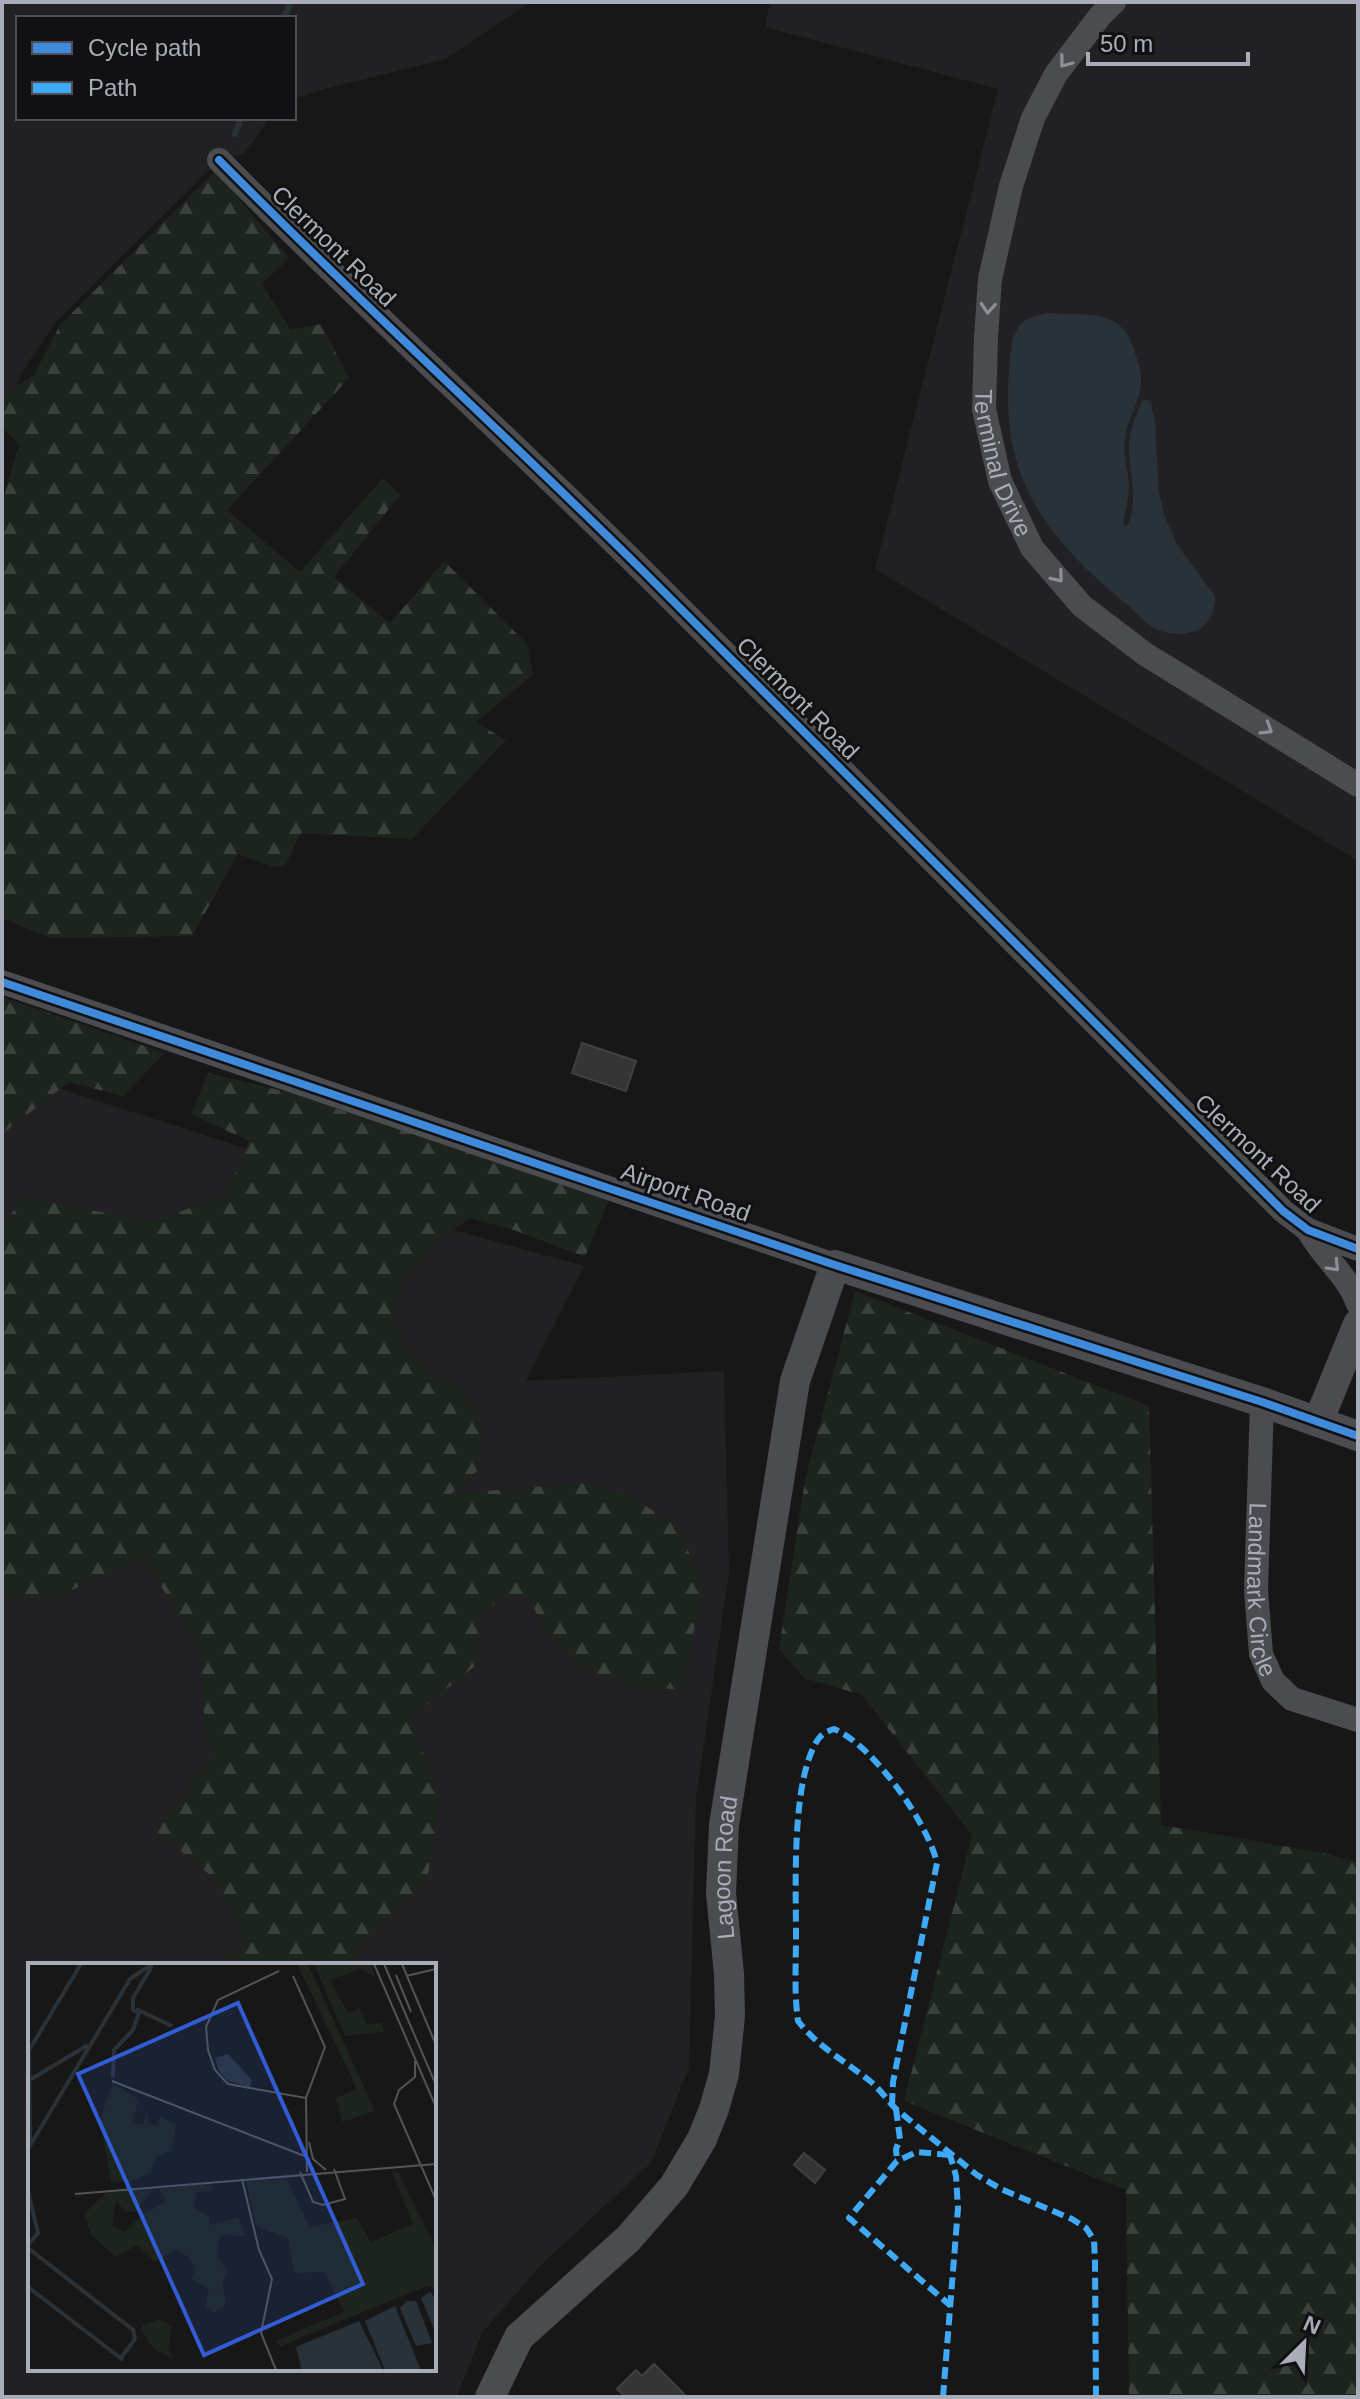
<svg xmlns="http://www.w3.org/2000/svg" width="1360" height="2399" font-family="Helvetica,sans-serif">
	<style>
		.built { fill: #212123; fill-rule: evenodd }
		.forest { fill: url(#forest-firs) }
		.water { fill: #2a3239 }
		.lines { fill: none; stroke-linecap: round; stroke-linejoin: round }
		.stream { stroke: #2a3239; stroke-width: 6 }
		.building { fill: #353536; stroke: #3f4043; stroke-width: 2 }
		.minor { stroke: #4b4c50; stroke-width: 24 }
		.tertiary { stroke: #4b4c50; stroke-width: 30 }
		.quiet { stroke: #3fa9f5; stroke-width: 6; stroke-dasharray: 12 6; stroke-linecap: butt }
		.cycleway-casing { stroke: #111113; stroke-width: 13 }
		.cycleway { stroke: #408adc; stroke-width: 8 }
		.oneway { stroke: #8c9099 }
		.labels { text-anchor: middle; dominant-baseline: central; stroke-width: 6; stroke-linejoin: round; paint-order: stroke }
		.street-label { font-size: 24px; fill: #a8adb8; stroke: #111113 }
		.inset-river { fill: none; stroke: #2a3239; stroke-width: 4 }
		.inset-road { fill: none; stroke: #515357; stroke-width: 2 }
		.view { fill: #325cd3; fill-opacity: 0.15; stroke: #325cd3; stroke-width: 4 }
		.inset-edge { fill: none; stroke: #a8adb8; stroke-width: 4 }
	</style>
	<defs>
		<pattern id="forest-firs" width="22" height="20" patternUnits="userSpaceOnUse" patternTransform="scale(2)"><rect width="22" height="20" fill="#1d241e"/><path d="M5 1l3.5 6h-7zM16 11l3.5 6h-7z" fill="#3b413d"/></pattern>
	</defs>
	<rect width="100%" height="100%" fill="#171717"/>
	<!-- built -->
	<g class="built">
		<path d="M 2,2 L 530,2 L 446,59 L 324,89 L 294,99 L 294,18 L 18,18 L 18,118 L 270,118 L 244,153 L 219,160 L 56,322 L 22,372 L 2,430 Z"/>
		<path d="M 770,2 L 1358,2 L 1358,861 L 875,569 L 998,89 L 765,27 Z"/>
		<path d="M 2,1070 L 325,1174 L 410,1218 L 584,1266 L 526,1381 L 724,1371 L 729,1573 L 696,1798 L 689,2067 L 651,2163 L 541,2265 L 482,2333 L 457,2397 L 2,2397 ZM 30,1965 L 434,1965 L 434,2369 L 30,2369 Z"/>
	</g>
	<!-- forest -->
	<g class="forest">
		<path d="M 215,171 L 289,258 L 262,284 L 291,330 L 321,324 L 349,378 L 227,510 L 300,572 L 383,478 L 400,495 L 334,577 L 390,623 L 444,561 L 527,644 L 533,675 L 476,722 L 506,740 L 412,839 L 301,833 L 286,864 L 275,868 L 238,854 L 192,936 L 51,938 L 2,918 L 2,503 L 19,445 L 2,426 L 2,407 L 7,393 L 34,375 L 60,325 Z"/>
		<path d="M 2,997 L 165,1053 L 123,1096 L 69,1082 L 2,1134 Z"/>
		<path d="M 208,1073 L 287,1092 L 609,1199 L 585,1257 L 514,1230 L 470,1218 L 441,1238 L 402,1283 L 390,1322 L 427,1371 L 459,1386 L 483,1424 L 477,1471 L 451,1494 L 584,1483 L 632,1497 L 678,1527 L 703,1585 L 682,1689 L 641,1688 L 585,1669 L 545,1630 L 528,1596 L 499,1599 L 477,1620 L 480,1662 L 409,1719 L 440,1795 L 427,1882 L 359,1948 L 356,1965 L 224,1965 L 247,1941 L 215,1879 L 156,1831 L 215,1752 L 205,1732 L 201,1653 L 144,1557 L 52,1599 L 2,1598 L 2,1226 L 24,1197 L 152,1222 L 226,1195 L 249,1141 L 191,1114 Z"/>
		<path d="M 855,1291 L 1149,1406 L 1161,1825 L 1324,1853 L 1358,1863 L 1358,2397 L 1129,2397 L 1126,2190 L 904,2101 L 972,1835 L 862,1695 L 804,1678 L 779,1649 L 805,1480 Z"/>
	</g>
	<!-- water -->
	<path class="water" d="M 1049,313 C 1083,316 1120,307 1133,347 C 1137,359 1142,371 1141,383 C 1140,402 1128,418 1125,437 C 1122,454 1128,469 1129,486 C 1129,498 1125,511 1123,523 L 1126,526 L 1129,523 C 1138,496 1129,475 1129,447 C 1129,433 1135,417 1141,404 L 1143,400 L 1148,400 L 1151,403 L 1155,423 L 1159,492 L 1165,517 L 1178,546 L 1215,596 C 1216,607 1211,621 1201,628 C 1189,636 1166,635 1154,628 C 1145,623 1138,615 1131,608 C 1090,574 1050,538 1027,489 C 1009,451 1006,411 1009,369 C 1012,336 1012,318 1049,313 Z"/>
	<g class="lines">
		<!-- stream -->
		<g class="stream">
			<path d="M 284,18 L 291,2"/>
			<path d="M 235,134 L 241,118"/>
		</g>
	</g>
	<!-- building -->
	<g class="building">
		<path d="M 582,1043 L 636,1061 L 626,1091 L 572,1073 Z"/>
		<path d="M 804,2153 L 825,2170 L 815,2183 L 794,2165 Z"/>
		<path d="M 654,2364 L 687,2397 L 626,2397 L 617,2389 L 636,2370 L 642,2376 Z"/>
	</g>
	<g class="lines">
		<!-- minor -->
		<g class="minor">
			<path id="s1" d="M 1114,2 L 1100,16 L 1056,74 L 1033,118 L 1011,186 L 990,279 L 986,337 L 984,409 L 1000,481 L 1032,548 L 1082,606 L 1145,654 L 1358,785"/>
			<path d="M 219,160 C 358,301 505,434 645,573 C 858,786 1071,998 1283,1211 L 1308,1230 L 1358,1249"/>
			<path d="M 2,982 L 835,1265"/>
			<path d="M 1308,1230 C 1322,1257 1348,1275 1358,1304"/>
			<path id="s2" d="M 1262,1402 L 1256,1590 L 1261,1654 L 1273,1681 L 1292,1699 L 1358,1720"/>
		</g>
		<!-- tertiary -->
		<g class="tertiary">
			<path d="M 1318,1422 L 1358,1324"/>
			<path id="s3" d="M 490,2397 L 519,2337 L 628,2239 L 674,2186 L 702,2139 L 714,2109 L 724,2074 L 730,2016 L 729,1974 L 721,1893 L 724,1825 L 795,1381 L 835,1265 L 1262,1402 L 1358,1436"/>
		</g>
		<!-- quiet -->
		<g class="quiet">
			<path d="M 892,2105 L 893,2082 L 937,1863 C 928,1823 873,1745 834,1729 C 828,1731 823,1733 819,1738 C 791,1777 796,1886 796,1934 C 796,1963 794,1993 798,2021 C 817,2046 846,2062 870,2081 C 880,2089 887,2100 896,2109 L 977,2175 L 1001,2189 L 1072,2219 L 1086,2228 L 1094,2240 L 1095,2263 L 1096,2397"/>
			<path d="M 896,2109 L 900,2139 L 896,2149 L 897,2161"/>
			<path d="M 949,2155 L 917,2152 L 897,2161 L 849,2218 L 951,2306"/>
			<path d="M 943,2397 L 958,2208 L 956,2176 L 950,2155"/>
		</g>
		<!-- cycleway casing -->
		<g class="cycleway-casing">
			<g id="cycleway">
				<path d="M 219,160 C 358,301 505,434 645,573 C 858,786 1071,998 1283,1211 L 1308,1230 L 1358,1249"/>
				<path d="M 2,982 L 835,1265 L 1262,1402 L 1358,1436"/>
			</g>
		</g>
		<!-- cycleway -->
		<use href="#cycleway" class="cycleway"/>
	</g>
	<!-- one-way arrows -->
	<defs><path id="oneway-chevron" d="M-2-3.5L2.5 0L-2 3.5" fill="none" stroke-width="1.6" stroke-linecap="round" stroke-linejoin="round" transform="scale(2)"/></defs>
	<g class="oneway">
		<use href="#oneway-chevron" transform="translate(1065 62) rotate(127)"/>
		<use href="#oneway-chevron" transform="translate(988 308) rotate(94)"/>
		<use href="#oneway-chevron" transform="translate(1058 577) rotate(50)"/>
		<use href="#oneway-chevron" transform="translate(1267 729) rotate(32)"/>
		<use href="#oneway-chevron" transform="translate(1334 1266) rotate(46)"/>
	</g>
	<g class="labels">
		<!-- street labels -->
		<g class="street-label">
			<text transform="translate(334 246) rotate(44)">Clermont Road</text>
			<text stroke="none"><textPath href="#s1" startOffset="496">Terminal Drive</textPath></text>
			<text transform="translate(798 698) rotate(45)">Clermont Road</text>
			<text transform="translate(1258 1153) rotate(43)">Clermont Road</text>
			<text transform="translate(686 1192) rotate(19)">Airport Road</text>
			<text stroke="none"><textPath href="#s2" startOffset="188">Landmark Circle</textPath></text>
			<text stroke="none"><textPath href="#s3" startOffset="614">Lagoon Road</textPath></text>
		</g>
	</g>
	<!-- overview -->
	<g transform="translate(28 1963)">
		<rect width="408" height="408" fill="#171717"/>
		<path d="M 269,1 L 280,1 L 347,148 L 314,159 L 308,135 L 329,126 ZM 286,1 L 343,1 L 347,14 L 332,6 L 302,17 L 320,50 L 332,46 L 339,61 L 354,60 L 356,69 L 317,73 ZM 85,120 L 111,137 L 104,159 L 115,162 L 120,147 L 120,161 L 129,163 L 132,153 L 148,162 L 143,188 L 129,193 L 122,210 L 105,218 L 83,219 L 72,157 ZM 370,208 L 408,286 L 408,326 L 398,323 L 253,383 L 247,378 L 316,349 L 297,309 L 266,310 L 260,275 L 228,263 L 218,218 L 259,216 L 282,264 L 329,255 L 343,279 L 385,261 L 364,209 ZM 184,220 L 185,228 L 169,229 L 165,245 L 181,253 L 182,262 L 210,254 L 218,273 L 192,272 L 188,291 L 199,309 L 194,320 L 198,341 L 186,350 L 177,344 L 181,325 L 164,317 L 167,305 L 160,294 L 148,286 L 127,299 L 109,282 L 88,294 L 63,272 L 56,251 L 79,229 L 125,226 L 108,248 L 98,249 L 88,238 L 84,263 L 97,269 L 116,250 L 139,239 L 131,226 ZM 133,356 L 144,364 L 140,385 L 146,396 L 127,387 L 114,369 L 113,362 Z" fill="#1d241e"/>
		<path d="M 200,91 L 224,117 L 222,124 L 200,118 L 191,108 L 187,95 ZM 402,329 L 408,336 L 408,371 L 393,335 ZM 379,338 L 388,338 L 404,380 L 388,383 L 372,345 ZM 367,343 L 368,346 L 393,407 L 357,407 L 337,358 ZM 331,358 L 355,407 L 274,407 L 268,384 Z" fill="#2a3239"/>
		<path class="inset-river" d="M 108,46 L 144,63M 1,88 L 2,181M 0,89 L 53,1M 85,114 L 86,87 L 105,67 L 111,50 L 105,47 L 105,35 L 124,3M 0,118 L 60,82M 0,186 L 102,16 L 124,1M 0,228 L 10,270 L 0,282M 0,285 L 105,367 L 107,376 L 92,396M 0,324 L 95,397"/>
		<path class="inset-road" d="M 346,1 L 408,144M 356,1 L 408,122M 374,1 L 408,82M 251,8 L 190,37 L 178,64 L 180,87 L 187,107 L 200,121 L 278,135M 368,12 L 383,49M 265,13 L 297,84 L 278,135 L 279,209M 378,13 L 408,6M 387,98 L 387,114 L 371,127 L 366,141 L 408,237M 84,118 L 279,194M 281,179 L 285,196 L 298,207M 272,209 L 285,239 L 295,242 L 317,236 L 306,206M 214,216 L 231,287 L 244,316 L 233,370 L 248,407M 47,231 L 408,201"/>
		<path class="view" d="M 210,40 L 335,321 L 176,392 L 50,111 Z"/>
		<rect width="408" height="408" class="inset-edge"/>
	</g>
	<!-- border -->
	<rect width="1360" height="2399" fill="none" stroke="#a8adb8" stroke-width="8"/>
	<!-- legend -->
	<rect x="16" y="16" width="280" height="104" fill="#111113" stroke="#4d4f55" stroke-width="2"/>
	<rect x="32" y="42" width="40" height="12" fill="#408adc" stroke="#4d4f55" stroke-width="2"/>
	<text x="88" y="56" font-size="24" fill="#a8adb8">Cycle path</text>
	<rect x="32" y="82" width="40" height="12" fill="#3fa9f5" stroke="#4d4f55" stroke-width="2"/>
	<text x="88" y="96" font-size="24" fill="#a8adb8">Path</text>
	<!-- north arrow -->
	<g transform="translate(1304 2343) rotate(24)" stroke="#111113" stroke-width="6" paint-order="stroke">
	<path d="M0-6L14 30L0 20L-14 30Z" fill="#a8adb8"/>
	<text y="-12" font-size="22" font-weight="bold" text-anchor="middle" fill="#a8adb8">N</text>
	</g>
	<!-- scale -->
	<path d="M1088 52v12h160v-12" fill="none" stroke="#a8adb8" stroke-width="4"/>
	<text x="1100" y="52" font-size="24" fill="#a8adb8" stroke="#111113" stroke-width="6" paint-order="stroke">50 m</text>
</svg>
